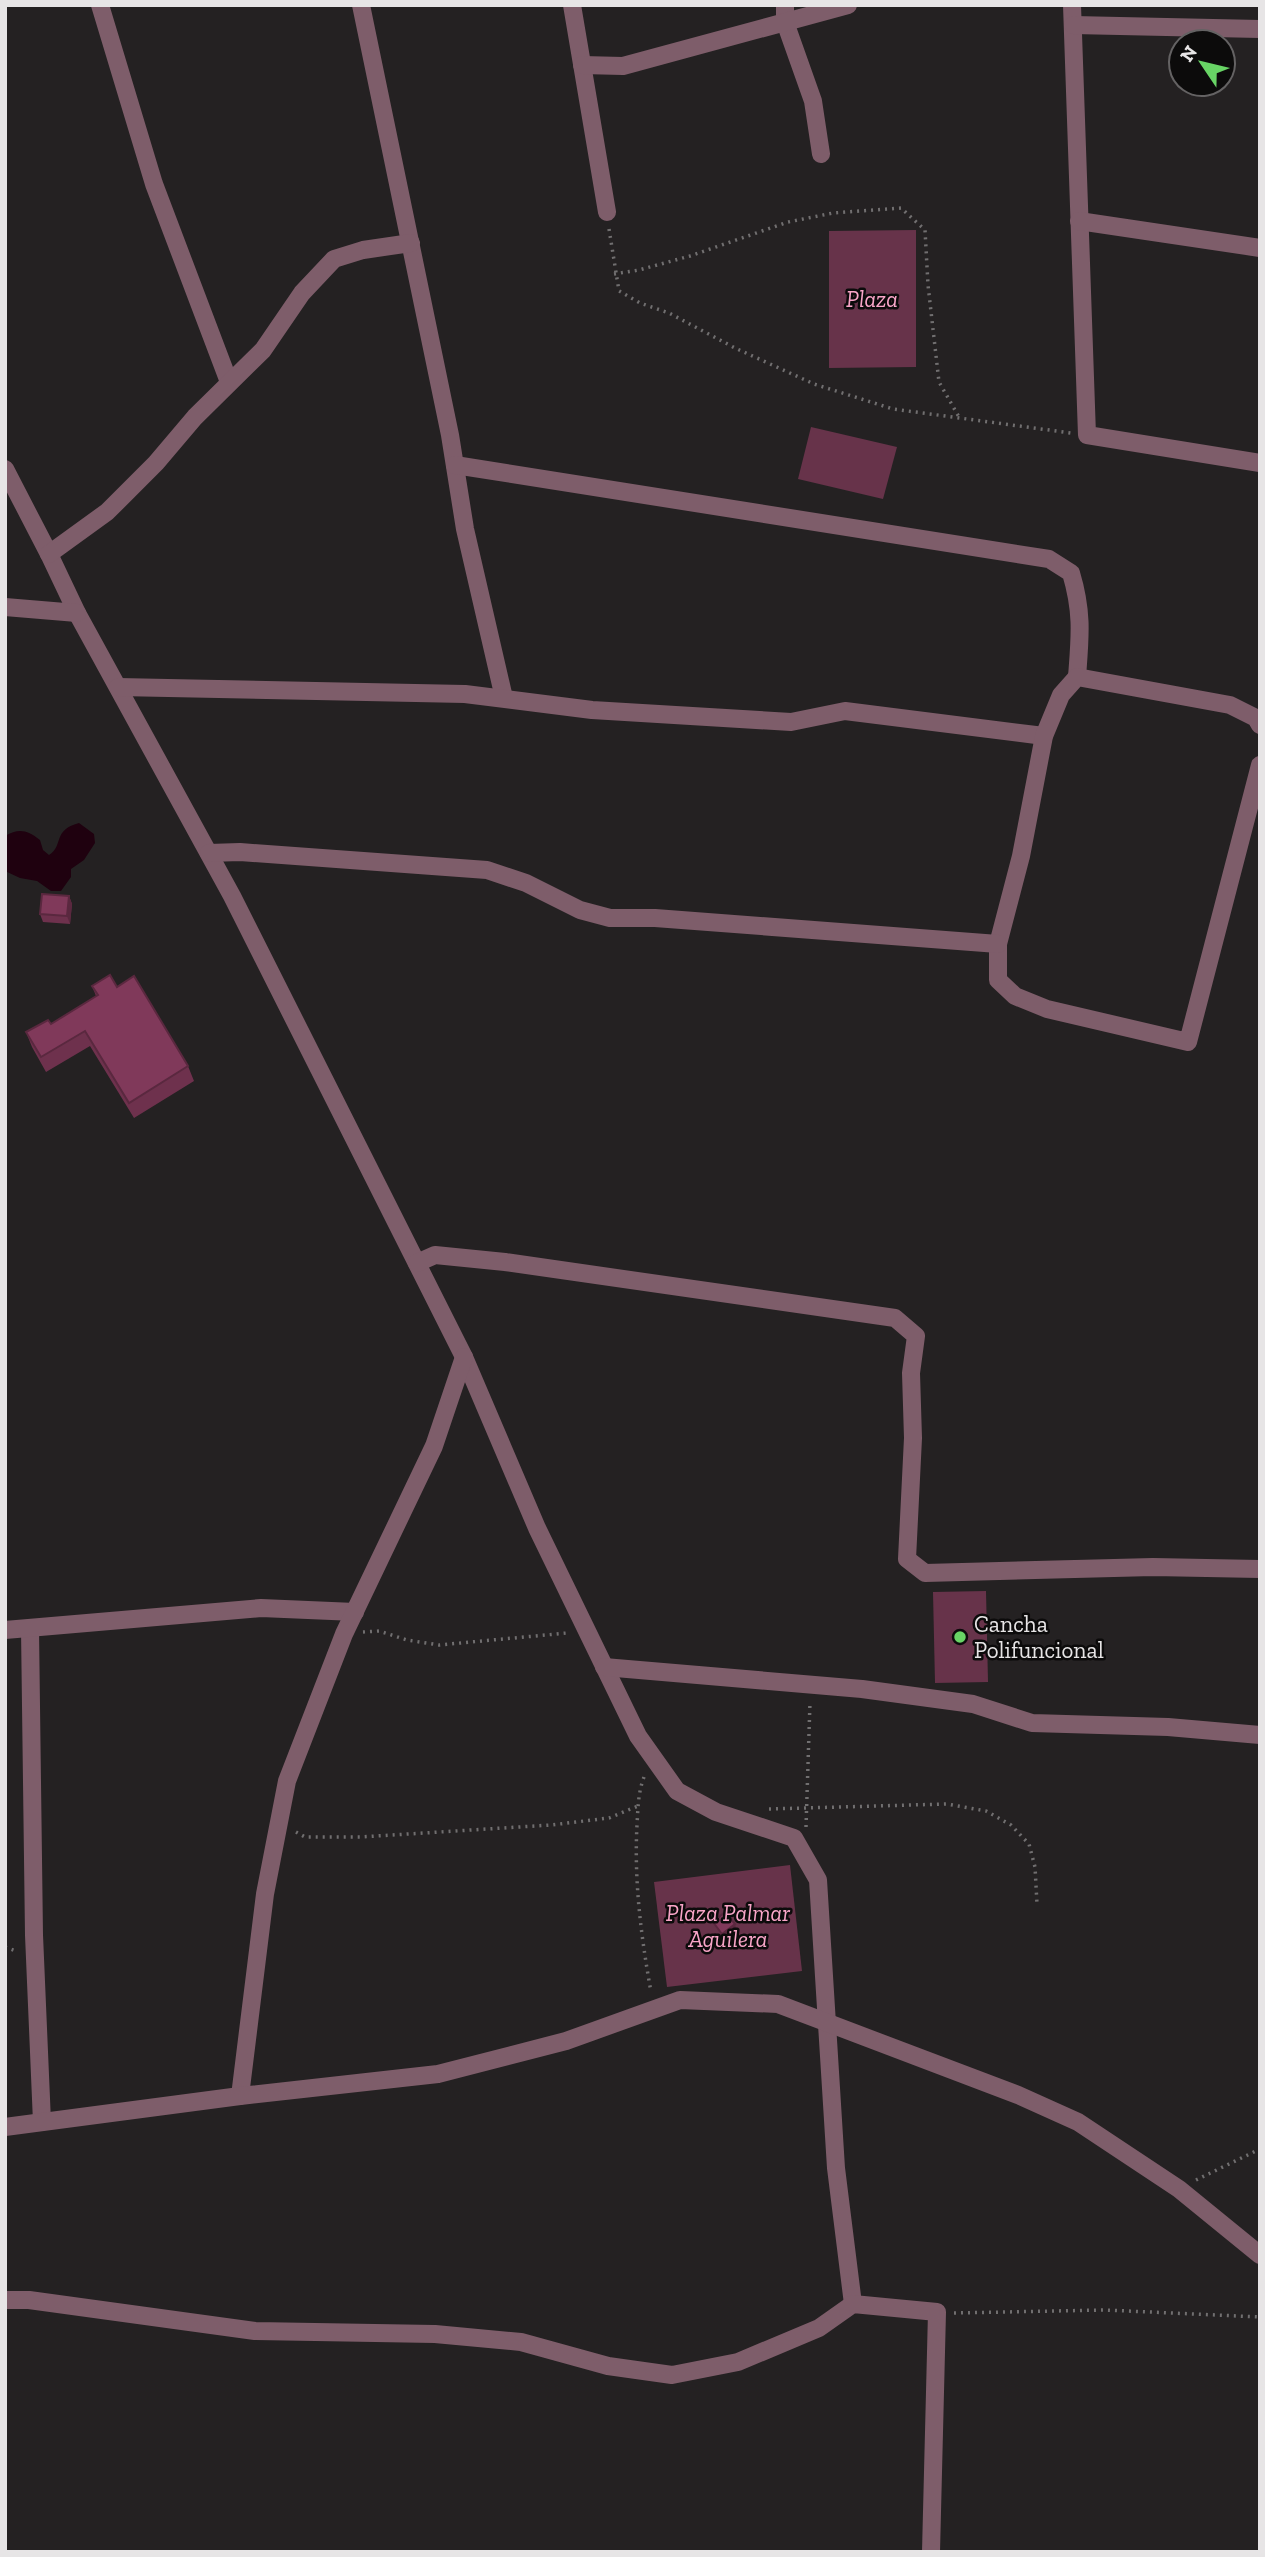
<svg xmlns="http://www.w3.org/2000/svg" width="1265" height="2557" font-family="'Zilla Slab',serif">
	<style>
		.green { fill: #67334a }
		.water { fill: #1f010f }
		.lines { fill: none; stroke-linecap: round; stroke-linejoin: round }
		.path { stroke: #716f70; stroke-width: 3.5; stroke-dasharray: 2 5; stroke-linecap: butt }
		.minor { stroke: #7e5d6a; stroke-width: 18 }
		.wall { fill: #6e314d }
		.shaded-wall { fill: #5a283f }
		.building { fill: #80395a; stroke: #5a283f; stroke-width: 2 }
		.poi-dot { fill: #68d465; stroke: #0c0b0b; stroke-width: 2.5 }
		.labels { text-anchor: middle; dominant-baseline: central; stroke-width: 5; stroke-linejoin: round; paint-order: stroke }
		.park-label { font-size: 23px; font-style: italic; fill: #f9a5c8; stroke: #0c0b0b }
		.poi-label { font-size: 23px; fill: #e7e5e6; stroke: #0c0b0b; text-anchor: start }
	</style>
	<rect width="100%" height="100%" fill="#242122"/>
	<!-- green -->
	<g class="green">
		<path d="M 916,230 L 916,367 L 829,368 L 829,231 Z"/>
		<path d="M 811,427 L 897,447 L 883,499 L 798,479 Z"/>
		<path d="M 986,1591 L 988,1682 L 935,1683 L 933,1592 Z"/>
		<path d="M 790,1865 L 802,1971 L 667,1987 L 654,1882 Z"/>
	</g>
	<!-- water -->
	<path class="water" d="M 79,823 L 94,834 L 95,843 L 84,860 L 71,869 L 71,877 L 61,891 L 51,891 L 37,881 L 20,878 L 5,871 L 5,836 C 19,828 27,830 40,840 L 43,850 L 49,855 C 64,846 52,830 79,823 Z"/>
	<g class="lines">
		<!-- path -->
		<g class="path">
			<path d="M 609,229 L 619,291 L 640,303 L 669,313 L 735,348 L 814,384 L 893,409 L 1071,433"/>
			<path d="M 614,274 L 639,270 L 690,256 L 788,222 L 833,213 L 901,208 L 925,230 L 928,285 L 939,382 L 959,417"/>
			<path d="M 363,1632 L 379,1631 L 407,1640 L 439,1645 L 567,1633"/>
			<path d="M 644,1777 C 638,1793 638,1808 637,1825 C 634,1881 641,1936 651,1992"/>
			<path d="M 769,1809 L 947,1804 L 986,1811 L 1011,1825 L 1029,1844 L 1035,1867 L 1037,1904"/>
			<path d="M 806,1827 L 810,1702"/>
			<path d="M 296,1832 L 305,1837 L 360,1837 L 551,1825 L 609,1818 L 638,1806"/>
			<path d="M 5,1947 L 16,1951"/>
			<path d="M 1196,2180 L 1260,2149"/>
			<path d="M 954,2313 L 1105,2310 L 1260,2317"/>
		</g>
		<!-- minor -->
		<g class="minor">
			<path d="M 100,5 L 154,184 L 229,382"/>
			<path d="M 361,5 L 450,435 L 465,529 L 504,698"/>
			<path d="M 572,5 L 607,212"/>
			<path d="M 785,5 L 785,22 L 813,101 L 821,154"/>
			<path d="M 1072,5 L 1087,435 L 1260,463"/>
			<path d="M 1073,25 L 1260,29"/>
			<path d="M 582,65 L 623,66 L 848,5"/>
			<path d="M 1079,221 L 1260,248"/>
			<path d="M 455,465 L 1049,559 L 1071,573 C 1083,613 1080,637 1077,677"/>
			<path d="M 5,469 L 49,554 L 77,613 L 232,896 L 464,1357 L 537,1528 L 638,1736 L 677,1791 L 716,1812 L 794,1838 L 818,1880 L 836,2168 L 853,2304"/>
			<path d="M 49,554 L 107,512 L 156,463 L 195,417 L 263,350 L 302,293 L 334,259 L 363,250 L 411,243"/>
			<path d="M 5,607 L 77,613"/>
			<path d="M 118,687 L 465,694 L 592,710 L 791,722 L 845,711 L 1044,736"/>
			<path d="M 1260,725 L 1256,718 L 1230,705 L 1077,677 L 1061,695 L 1044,736 L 1021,856 L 998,944 L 998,980 L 1015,996 L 1047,1009 L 1188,1042 L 1260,765"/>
			<path d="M 209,853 L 240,852 L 487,870 L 526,883 L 580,910 L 610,918 L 655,918 L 998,944"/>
			<path d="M 417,1263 L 435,1255 L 505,1262 L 895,1318 L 916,1336 L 911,1373 L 913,1438 L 907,1559 L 925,1573 L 1153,1567 L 1260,1569"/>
			<path d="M 30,1629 L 34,1935 L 42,2122"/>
			<path d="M 5,1630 L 261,1608 L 355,1612"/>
			<path d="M 604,1667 L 862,1689 L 973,1704 L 1032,1723 L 1168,1727 L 1260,1735"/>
			<path d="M 240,2096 L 265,1894 L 287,1781 L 344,1634 L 434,1446 L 464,1357"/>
			<path d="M 5,2127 L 240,2096 L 438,2074 L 566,2041 L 680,2000 L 778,2004 L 1018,2095 L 1078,2122 L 1179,2189 L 1260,2255"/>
			<path d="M 5,2300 L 29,2300 L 255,2331 L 435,2334 L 521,2342 L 608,2366 L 672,2375 L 738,2362 L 819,2328 L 853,2304 L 937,2312 L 931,2552"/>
		</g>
	</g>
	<!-- wall -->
	<g class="wall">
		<path d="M 69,896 L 72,904 L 70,924 L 43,922 L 40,914 Z"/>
		<path d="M 92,986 L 117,987 L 188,1066 L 194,1081 L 134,1118 L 90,1046 L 46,1072 L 32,1047 L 26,1032 L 51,1024 L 96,996 Z"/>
	</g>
	<!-- shaded-wall -->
	<g class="shaded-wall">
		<path d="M 69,896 L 72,904 L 70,924 L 67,916 Z"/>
		<path d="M 735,1924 L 736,1928 L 724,1938 L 722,1934 Z"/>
	</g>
	<!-- building -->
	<g class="building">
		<path d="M 42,894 L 69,896 L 67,916 L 40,914 Z"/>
		<path d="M 110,975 L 117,987 L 134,976 L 188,1066 L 129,1103 L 85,1031 L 41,1057 L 26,1032 L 48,1020 L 51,1024 L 98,995 L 92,986 Z"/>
		<path d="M 725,1912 L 735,1924 L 722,1934 L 713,1922 Z"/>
	</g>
	<!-- markers -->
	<circle class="poi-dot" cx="960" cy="1637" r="7"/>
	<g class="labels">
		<!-- park labels -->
		<g class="park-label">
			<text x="872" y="299">Plaza</text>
			<text x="728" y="1913">Plaza Palmar<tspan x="728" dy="26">Aguilera</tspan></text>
		</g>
		<!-- poi labels -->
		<g class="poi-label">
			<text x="974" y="1624">Cancha<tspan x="974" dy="26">Polifuncional</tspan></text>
		</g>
	</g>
	<!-- border -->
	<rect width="1265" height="2557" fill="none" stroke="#e7e5e6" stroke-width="14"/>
	<!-- north arrow -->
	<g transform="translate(1202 63) rotate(305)"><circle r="33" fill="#0c0b0b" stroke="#646263" stroke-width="2"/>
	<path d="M0-5L12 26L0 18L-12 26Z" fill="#68d465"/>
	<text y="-10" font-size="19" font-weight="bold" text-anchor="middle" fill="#e7e5e6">N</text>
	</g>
</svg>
